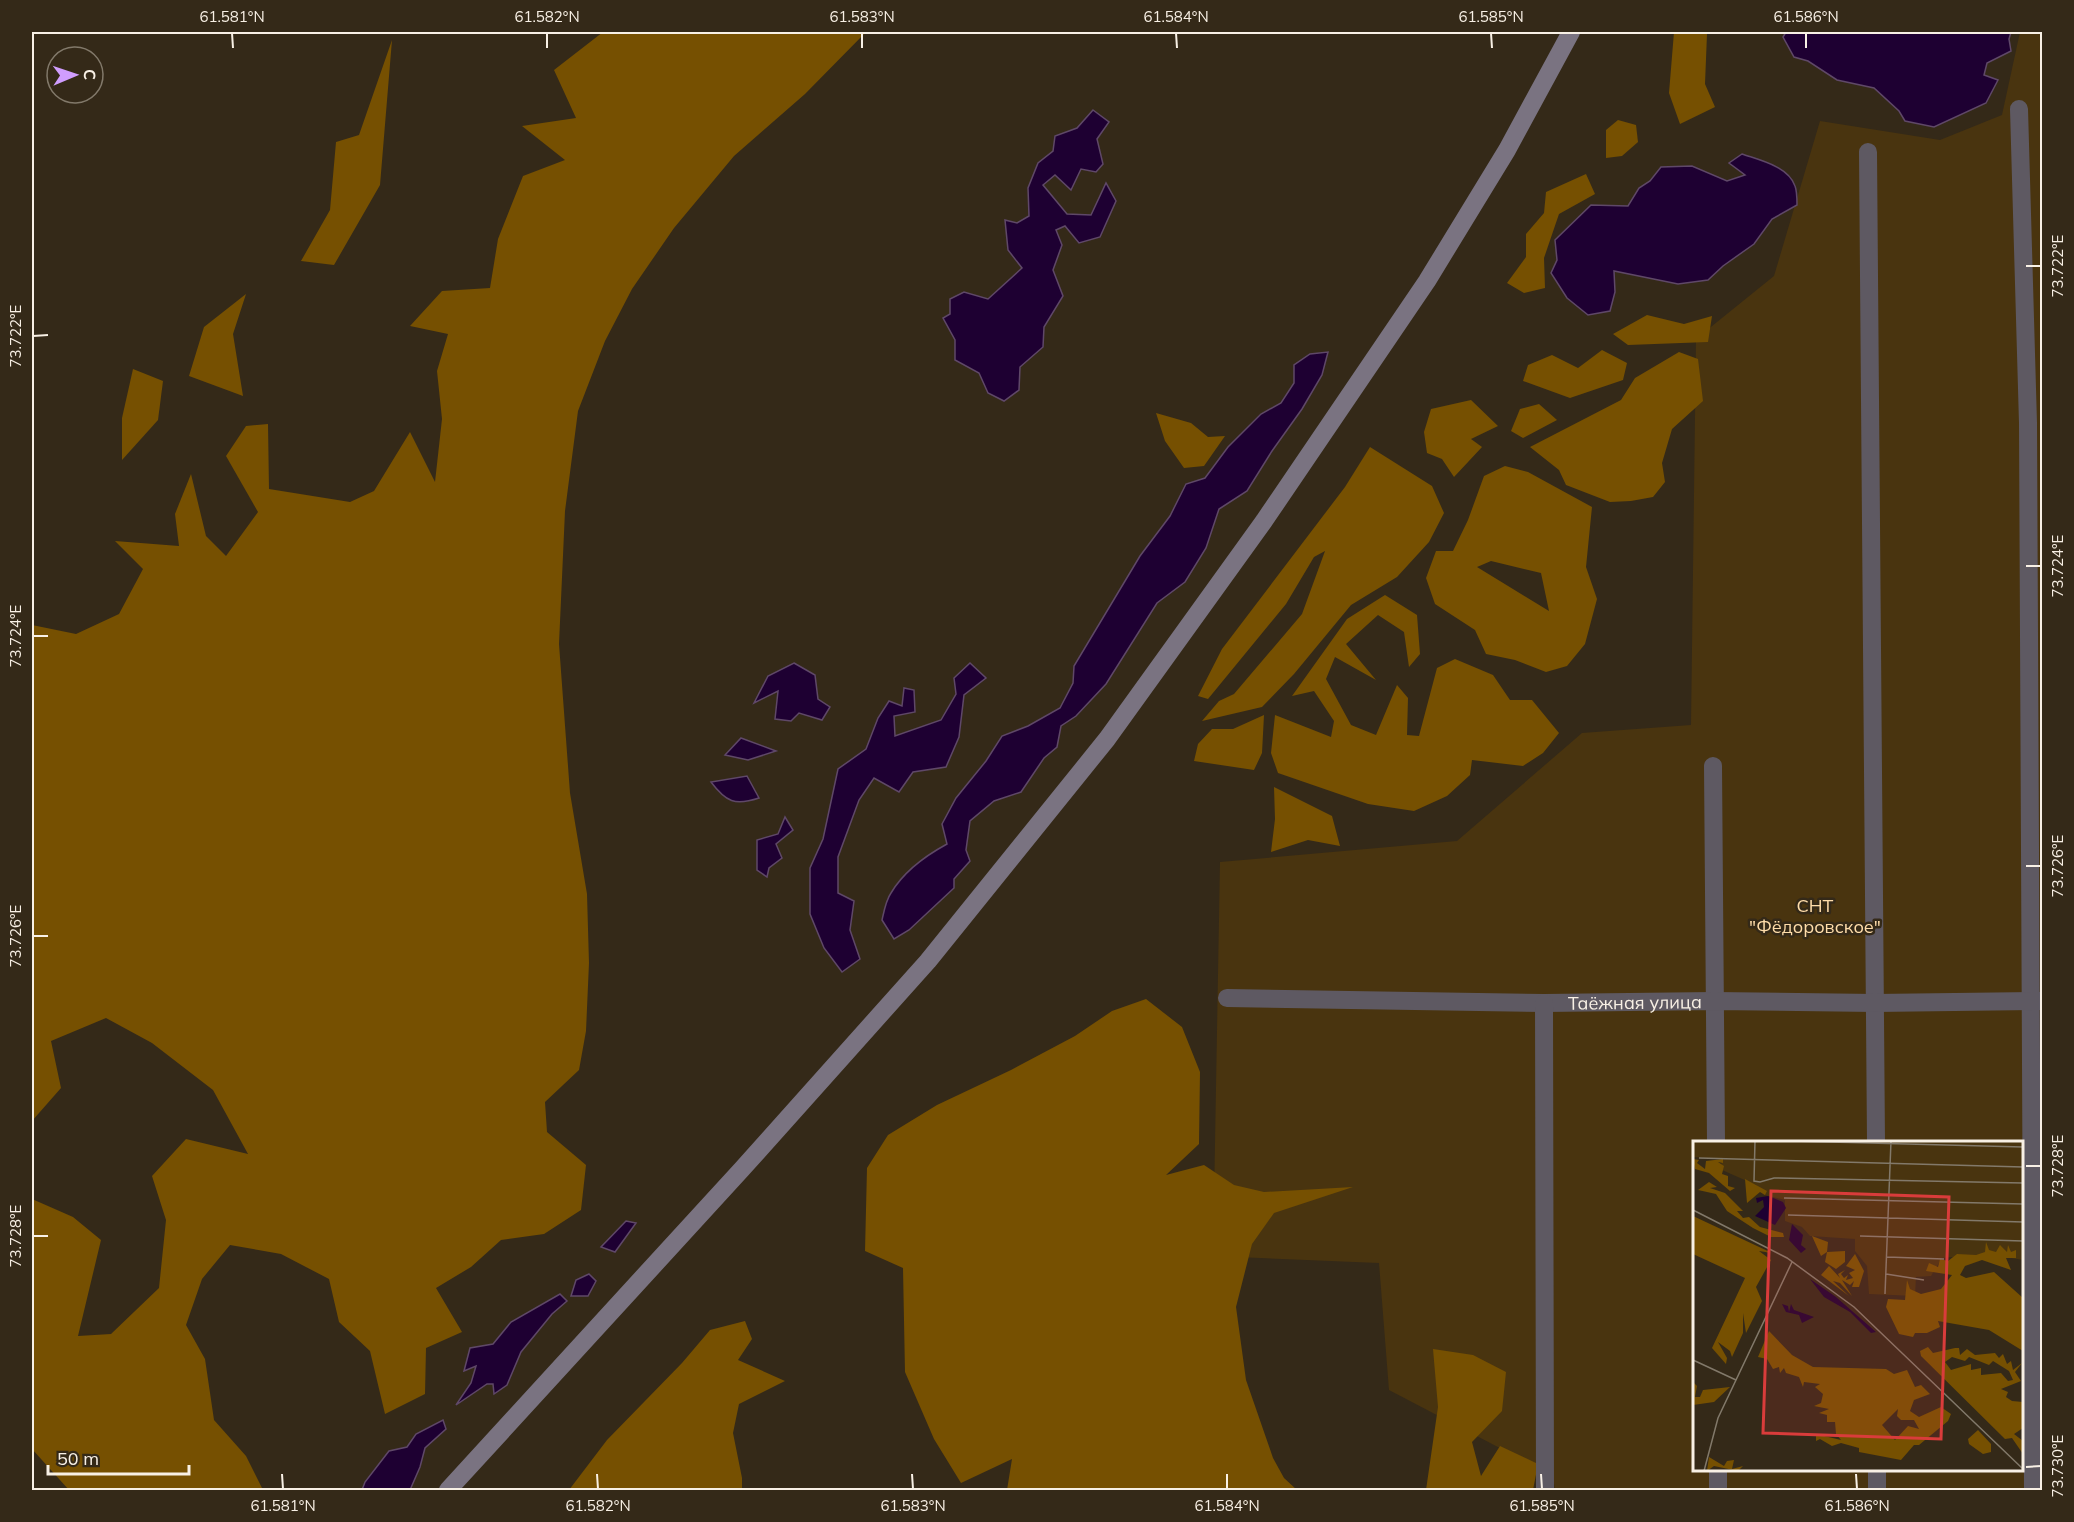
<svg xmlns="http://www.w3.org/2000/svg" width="2074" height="1522" font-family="Mulish,sans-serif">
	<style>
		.green { fill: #49340f; fill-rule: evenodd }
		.forest { fill: #765001; fill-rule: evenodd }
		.water { fill: #1e0032; stroke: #5f4868; stroke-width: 1.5 }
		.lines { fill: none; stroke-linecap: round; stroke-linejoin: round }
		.minor { stroke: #5e5962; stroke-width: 18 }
		.secondary { stroke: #7a7381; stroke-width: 18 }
		.ticks { fill: none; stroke: #f8f0e5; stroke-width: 2 }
		.labels { text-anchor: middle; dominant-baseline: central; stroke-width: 5; stroke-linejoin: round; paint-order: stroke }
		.park-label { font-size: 18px; fill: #fda; stroke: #342918 }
		.street-label { font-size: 18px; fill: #f8f0e5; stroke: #342918 }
		.inset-road { fill: none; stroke: #82796a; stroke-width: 1.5 }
		.view { fill: #d93c3b; fill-opacity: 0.15; stroke: #d93c3b; stroke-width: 3 }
		.inset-edge { fill: none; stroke: #f8f0e5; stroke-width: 3 }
		.neatline { fill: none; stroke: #f8f0e5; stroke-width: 2 }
		.ticks-label { font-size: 15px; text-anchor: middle; fill: #f8f0e5 }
	</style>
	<rect width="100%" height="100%" fill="#342918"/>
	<!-- green -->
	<path class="green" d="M 2020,32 L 2042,32 L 2042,1490 L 1555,1490 L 1553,1476 L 1389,1390 L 1379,1263 L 1213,1256 L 1220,862 L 1457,841 L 1582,733 L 1691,725 L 1696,339 L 1774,276 L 1820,121 L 1940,140 L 2002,115 ZM 1694,1142 L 2022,1142 L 2022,1470 L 1694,1470 Z"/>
	<!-- forest -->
	<g class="forest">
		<path d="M 603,32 L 866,32 L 805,94 L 734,156 L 674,228 L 632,289 L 605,341 L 578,411 L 565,511 L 559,644 L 570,793 L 587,894 L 589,963 L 586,1031 L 579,1070 L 545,1102 L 547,1132 L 586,1165 L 581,1210 L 544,1234 L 501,1240 L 471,1267 L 436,1288 L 462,1332 L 426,1348 L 425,1394 L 385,1414 L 370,1351 L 339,1322 L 329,1279 L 281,1254 L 230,1245 L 202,1279 L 186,1325 L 205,1359 L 214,1420 L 246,1456 L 263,1490 L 69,1490 L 32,1449 L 32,1199 L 73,1217 L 101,1240 L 78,1336 L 111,1334 L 159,1288 L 166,1220 L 152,1176 L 186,1139 L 248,1154 L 213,1090 L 152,1043 L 106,1018 L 51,1041 L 61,1088 L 32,1121 L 32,625 L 76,634 L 119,614 L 143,569 L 115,541 L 179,546 L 175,514 L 191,474 L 206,536 L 226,556 L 258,512 L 226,456 L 246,426 L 268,424 L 269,489 L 350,502 L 374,491 L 410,432 L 435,482 L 442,419 L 437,371 L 448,334 L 410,326 L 442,291 L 490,288 L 498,239 L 523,176 L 565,160 L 522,126 L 576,118 L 554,70 Z"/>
		<path d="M 1674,32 L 1710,32 L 1707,34 L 1705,84 L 1715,107 L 1680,124 L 1669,93 Z"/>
		<path d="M 392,40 L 380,185 L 334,265 L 301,261 L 330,210 L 336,142 L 359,135 Z"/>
		<path d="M 1618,120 L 1636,125 L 1638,142 L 1622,156 L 1606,158 L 1606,130 Z"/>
		<path d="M 1586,174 L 1595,194 L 1559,214 L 1544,258 L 1545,288 L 1524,293 L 1507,283 L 1526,257 L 1526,234 L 1544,213 L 1546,192 Z"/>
		<path d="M 246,294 L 233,334 L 243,396 L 189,376 L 204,327 Z"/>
		<path d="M 1647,315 L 1684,324 L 1712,316 L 1708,342 L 1628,345 L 1613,334 Z"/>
		<path d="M 1602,350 L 1627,363 L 1623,380 L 1570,398 L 1523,381 L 1528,365 L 1552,355 L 1578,368 Z"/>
		<path d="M 1679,352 L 1698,359 L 1703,401 L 1672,429 L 1662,463 L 1665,482 L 1653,497 L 1631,501 L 1610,502 L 1566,485 L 1559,470 L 1530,447 L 1621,400 L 1635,378 Z"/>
		<path d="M 133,369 L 163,381 L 158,420 L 122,460 L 122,418 Z"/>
		<path d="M 1471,400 L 1498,426 L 1471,439 L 1482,447 L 1454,477 L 1442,459 L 1427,453 L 1424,432 L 1431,409 Z"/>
		<path d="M 1539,404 L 1557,420 L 1523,438 L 1511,431 L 1520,409 Z"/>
		<path d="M 1156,413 L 1191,423 L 1208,437 L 1225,436 L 1204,466 L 1184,468 L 1165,441 Z"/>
		<path d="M 1370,447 L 1432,486 L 1444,513 L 1429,542 L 1397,577 L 1351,605 L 1294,674 L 1262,707 L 1202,721 L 1219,701 L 1234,694 L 1302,614 L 1325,551 L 1314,557 L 1286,604 L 1208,699 L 1198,696 L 1222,649 L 1345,487 Z"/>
		<path d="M 1505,466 L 1528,472 L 1592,507 L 1586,567 L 1597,599 L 1585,644 L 1567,666 L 1546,672 L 1515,660 L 1486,654 L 1475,630 L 1435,604 L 1426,578 L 1436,551 L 1453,551 L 1468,520 L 1484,476 ZM 1491,561 L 1541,573 L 1549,611 L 1477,567 Z"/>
		<path d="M 1385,595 L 1417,615 L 1420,654 L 1409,667 L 1404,632 L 1378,615 L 1346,644 L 1376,680 L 1335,657 L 1326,679 L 1351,725 L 1376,735 L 1397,685 L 1408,698 L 1407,735 L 1419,736 L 1437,668 L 1455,659 L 1493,675 L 1510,700 L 1532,700 L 1559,733 L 1543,753 L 1523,766 L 1472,760 L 1470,775 L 1447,796 L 1414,811 L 1368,804 L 1278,773 L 1271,753 L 1275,715 L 1331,737 L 1334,721 L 1314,691 L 1292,696 L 1347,619 Z"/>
		<path d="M 1264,715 L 1262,753 L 1254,770 L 1194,761 L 1198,744 L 1212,729 L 1233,729 Z"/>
		<path d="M 1274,787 L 1332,816 L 1340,846 L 1308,840 L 1271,852 L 1275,819 Z"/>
		<path d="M 1146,999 L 1182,1027 L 1200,1072 L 1199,1144 L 1166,1175 L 1204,1165 L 1234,1185 L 1264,1192 L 1353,1187 L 1274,1213 L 1252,1244 L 1236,1307 L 1246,1380 L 1273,1458 L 1284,1478 L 1297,1490 L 1007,1490 L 1012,1459 L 961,1483 L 934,1439 L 905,1372 L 903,1268 L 865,1251 L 867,1168 L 888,1135 L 937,1105 L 1011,1070 L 1075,1036 L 1112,1011 Z"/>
		<path d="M 745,1321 L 752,1339 L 738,1360 L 785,1381 L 739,1404 L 733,1433 L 742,1478 L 742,1490 L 569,1490 L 607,1440 L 682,1363 L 710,1330 Z"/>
		<path d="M 1433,1349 L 1473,1355 L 1506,1372 L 1502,1411 L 1472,1442 L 1481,1476 L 1500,1446 L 1538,1464 L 1533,1490 L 1426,1490 L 1438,1407 Z"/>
	</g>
	<!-- water -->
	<g class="water">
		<path d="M 1786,32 L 2011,32 L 2009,39 L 2011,51 L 1987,63 L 1984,75 L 1998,80 L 1986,103 L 1934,127 L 1905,121 L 1899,111 L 1874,88 L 1837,80 L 1808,61 L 1794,57 L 1783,37 Z"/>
		<path d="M 1093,110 L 1109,122 L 1097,139 L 1103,164 L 1096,172 L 1081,169 L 1071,190 L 1055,175 L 1043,185 L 1067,214 L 1091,215 L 1106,183 L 1116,201 L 1100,237 L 1079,243 L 1065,226 L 1056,230 L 1062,245 L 1053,270 L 1063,296 L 1044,327 L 1043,347 L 1020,367 L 1019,390 L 1004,401 L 988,393 L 979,373 L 955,360 L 955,340 L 943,318 L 950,314 L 950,299 L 964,292 L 988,299 L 1022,268 L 1008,250 L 1005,220 L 1017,223 L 1029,216 L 1028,188 L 1038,163 L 1053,151 L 1055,136 L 1077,128 Z"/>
		<path d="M 1742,154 C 1759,160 1788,166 1795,186 C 1797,191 1797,199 1797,205 L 1772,219 L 1754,244 L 1723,266 L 1708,280 L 1678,284 L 1614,271 L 1615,292 L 1610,311 L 1588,315 L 1567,298 L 1551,273 L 1557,260 L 1555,240 L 1591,205 L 1628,206 L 1639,188 L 1650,181 L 1661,167 L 1692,166 L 1727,181 L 1745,175 L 1729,163 Z"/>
		<path d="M 1328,352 L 1322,375 L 1302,409 L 1272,451 L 1247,491 L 1219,509 L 1206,548 L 1185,582 L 1157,603 L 1106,684 L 1076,716 L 1061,726 L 1057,747 L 1044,758 L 1021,792 L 994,801 L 970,821 L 966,850 L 970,861 L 954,879 L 954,888 L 909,930 L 894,939 L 882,920 C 884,911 886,900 891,893 C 904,871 925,856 947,844 L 942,824 L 956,798 L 986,761 L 1002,736 L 1028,726 L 1060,708 L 1073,683 L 1074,666 L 1140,556 L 1170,516 L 1186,484 L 1205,478 L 1228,447 L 1261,414 L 1281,403 L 1294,383 L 1294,365 L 1310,354 Z"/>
		<path d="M 794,663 L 815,675 L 818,699 L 830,707 L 822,720 L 799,713 L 791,721 L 775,719 L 778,691 L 754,703 L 768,676 Z"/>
		<path d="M 970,663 L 986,678 L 964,695 L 959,737 L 946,767 L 913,772 L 899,792 L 874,778 L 859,800 L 838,857 L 838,893 L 854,901 L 850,930 L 860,959 L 842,972 L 824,948 L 810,914 L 810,868 L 823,839 L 838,769 L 866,749 L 878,718 L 889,701 L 902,706 L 904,688 L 914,690 L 915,712 L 894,716 L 895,736 L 941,720 L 956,694 L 954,678 Z"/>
		<path d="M 741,738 L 776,751 L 748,760 L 725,755 Z"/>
		<path d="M 747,776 L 759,798 C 735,806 726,802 711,782 Z"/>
		<path d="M 785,817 L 793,830 L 776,844 L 782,858 L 769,868 L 767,877 L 757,870 L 757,840 L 778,834 Z"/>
		<path d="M 626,1221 L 636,1223 L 615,1252 L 601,1247 Z"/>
		<path d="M 589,1274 L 596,1281 L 588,1296 L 571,1296 L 576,1280 Z"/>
		<path d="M 560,1294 L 567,1301 L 552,1314 L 521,1352 L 507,1385 L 494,1394 L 493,1384 L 487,1384 L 456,1405 L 471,1383 L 476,1366 L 464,1371 L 470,1348 L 493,1344 L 511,1322 Z"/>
		<path d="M 443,1420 L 446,1429 L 425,1448 L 420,1467 L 410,1490 L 362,1490 L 365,1482 L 389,1451 L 407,1447 L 416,1434 Z"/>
	</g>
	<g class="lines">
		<!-- minor -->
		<g class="minor">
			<path d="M 2019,109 L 2028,423 L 2033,1490"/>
			<path d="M 1868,152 L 1876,1142"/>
			<path d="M 1713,766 L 1716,1142"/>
			<path id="s1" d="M 1227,998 L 1544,1003 L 1714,1001 L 1875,1003 L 2042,1001"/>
			<path d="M 1544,1003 L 1545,1490"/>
			<path d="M 1718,1470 L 1718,1490"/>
			<path d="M 1877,1470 L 1877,1490"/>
		</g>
		<!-- secondary -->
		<path class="secondary" d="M 448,1490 L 742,1169 L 928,961 L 1107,739 L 1264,521 L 1427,281 L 1507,150 L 1571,32"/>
	</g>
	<!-- ticks -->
	<path class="ticks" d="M 232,33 L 233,48M 547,33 L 547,48M 862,33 L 862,48M 1176,33 L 1177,48M 1491,33 L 1492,48M 1806,33 L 1806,48M 2026,266 L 2041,266M 33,336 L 48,335M 2026,566 L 2041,566M 33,636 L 48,636M 2026,866 L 2041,866M 33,936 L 48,936M 2026,1166 L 2041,1166M 33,1236 L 48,1236M 2026,1467 L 2041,1466M 282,1474 L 283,1489M 597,1474 L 598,1489M 912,1474 L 913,1489M 1227,1474 L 1227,1489M 1541,1474 L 1542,1489M 1856,1474 L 1857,1489"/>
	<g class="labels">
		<!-- park labels -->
		<g class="park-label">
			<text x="1815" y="905">СНТ<tspan x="1815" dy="21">"Фёдоровское"</tspan></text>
		</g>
		<!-- street labels -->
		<g class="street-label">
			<text stroke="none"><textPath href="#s1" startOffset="408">Таёжная улица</textPath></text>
		</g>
	</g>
	<!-- overview -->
	<g transform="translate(1693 1141)">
		<rect width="330" height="330" fill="#342918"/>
		<path d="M 0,0 L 330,0 L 330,129 L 330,119 L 295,113 L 249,117 L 238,135 L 223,136 L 222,155 L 176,153 L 174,125 L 162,110 L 162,98 L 117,95 L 109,86 L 92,80 L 92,59 L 71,54 L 63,44 L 29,29 L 28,18 L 0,16 Z" fill="#49340f"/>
		<path d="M 0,18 L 6,19 L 4,22 L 12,28 L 13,20 L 30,18 L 30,22 L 25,21 L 31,25 L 29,33 L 35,35 L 35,45 L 42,47 L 37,50 L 16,32 L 2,28 ZM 52,38 L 74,50 L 72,54 L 67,51 L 54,62 ZM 16,41 L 24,46 L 17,47 L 32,52 L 50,70 L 44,70 L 50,77 L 56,76 L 67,86 L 90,92 L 91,96 L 78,96 L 60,87 L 34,70 L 23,53 L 5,49 ZM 0,75 L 79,112 L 66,110 L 78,119 L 63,146 L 69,160 L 53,192 L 50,172 L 50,192 L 39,216 L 37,210 L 25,201 L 34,217 L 33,223 L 19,207 L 52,137 L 0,113 ZM 119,95 L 135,101 L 134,111 L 152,110 L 152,121 L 143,128 L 132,121 L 134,111 L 128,115 ZM 293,101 L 296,109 L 303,111 L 307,104 L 314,111 L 315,104 L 318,111 L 323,109 L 323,117 L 313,117 L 318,129 L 289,119 L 272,125 L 267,134 L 273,137 L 301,131 L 330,157 L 330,210 L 296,189 L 245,180 L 247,186 L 234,192 L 222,192 L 220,196 L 206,193 L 193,166 L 195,158 L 212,159 L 214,139 L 217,148 L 228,153 L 248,148 L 259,134 L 233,130 L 236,122 L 245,126 L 247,118 L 255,120 L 264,113 L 283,114 L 292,111 ZM 162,113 L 171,130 L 166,146 L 159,146 L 161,140 L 157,144 L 149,139 L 159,155 L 147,142 L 140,140 L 156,155 L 128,134 L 136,125 L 147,137 L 145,133 L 152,129 L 148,133 L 151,137 L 155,134 L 153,139 L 160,137 L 156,132 L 162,129 L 153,125 ZM 76,190 L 99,214 L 120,226 L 193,228 L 201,233 L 214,229 L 222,246 L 228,244 L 237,253 L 221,259 L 217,270 L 226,276 L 248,266 L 258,273 L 255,280 L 226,304 L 221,304 L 208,319 L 166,311 L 166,307 L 148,302 L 139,305 L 127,298 L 123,300 L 123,293 L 148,299 L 143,293 L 142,281 L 134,281 L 134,274 L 126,272 L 136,268 L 121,265 L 128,262 L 130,253 L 122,246 L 127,243 L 111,241 L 110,246 L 106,236 L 93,232 L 91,227 L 87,232 L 86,226 L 80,228 L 74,218 L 65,216 ZM 205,268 L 204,275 L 208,279 L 221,279 L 226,288 L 215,285 L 202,299 L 189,284 ZM 235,206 L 240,212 L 262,207 L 266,207 L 267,214 L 274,208 L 282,214 L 302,212 L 306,217 L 310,213 L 314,223 L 318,220 L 320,229 L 329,222 L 322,231 L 328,240 L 308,248 L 315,251 L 313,256 L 319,260 L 330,261 L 330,287 L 321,293 L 330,300 L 330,313 L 319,297 L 312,298 L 228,215 L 227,210 ZM 259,216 L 272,220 L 276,216 L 296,224 L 300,220 L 316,230 L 320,239 L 315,240 L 308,232 L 288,234 L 288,227 L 278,229 L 278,223 L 258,229 L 252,221 ZM 0,241 L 4,245 L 2,256 L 7,256 L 10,249 L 37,246 L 21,261 L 0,264 ZM 285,289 L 298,303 L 298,311 L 290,313 L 276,303 L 275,298 ZM 16,316 L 31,325 L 34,320 L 41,319 L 39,328 L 50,325 L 45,330 L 21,325 L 14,330 Z" fill="#765001" fill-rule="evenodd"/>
		<path d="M 75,55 L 90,61 L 93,67 L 82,84 L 62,75 L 71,66 L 70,59 L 64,62 L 63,57 ZM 99,83 L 110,94 L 108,104 L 113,108 L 108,112 L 96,99 ZM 117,138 L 143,156 L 183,191 L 178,192 L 157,171 L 131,156 ZM 89,163 L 95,165 L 96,171 L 98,163 L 101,169 L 121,176 L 109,182 L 106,174 L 93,171 Z" fill="#1e0032"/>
		<path class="inset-road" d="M 62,0 L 61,40 L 67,41 L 81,37 L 330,42M 98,0 L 330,6M 6,17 L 330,26M 91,57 L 330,63M 0,69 L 94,117 L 161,166 L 330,328M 95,74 L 330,81M 167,95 L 330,100M 194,116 L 251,118M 193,133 L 231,139M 192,153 L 198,0M 0,219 L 43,239M 11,330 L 25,277 L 99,121"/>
		<path class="view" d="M 78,50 L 256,56 L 248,298 L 70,292 Z"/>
		<rect width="330" height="330" class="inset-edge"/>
	</g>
	<!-- border -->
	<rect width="2074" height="1522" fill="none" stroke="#342918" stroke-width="66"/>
	<!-- north arrow -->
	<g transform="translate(75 75) rotate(88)"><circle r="28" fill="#342918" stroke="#82796a" stroke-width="1.5"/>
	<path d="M0-4.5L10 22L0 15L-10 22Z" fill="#d09dfe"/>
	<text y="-9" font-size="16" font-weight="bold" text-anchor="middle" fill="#f8f0e5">С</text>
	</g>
	<!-- scale -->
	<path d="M48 1465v9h141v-9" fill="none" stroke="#f8f0e5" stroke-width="3"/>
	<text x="57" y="1465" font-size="18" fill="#f8f0e5" stroke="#342918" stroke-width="4.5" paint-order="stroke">50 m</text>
	<rect x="33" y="33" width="2008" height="1456" class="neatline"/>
	<g class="ticks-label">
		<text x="232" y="22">61.581°N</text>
		<text x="547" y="22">61.582°N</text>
		<text x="862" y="22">61.583°N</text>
		<text x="1176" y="22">61.584°N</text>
		<text x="1491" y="22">61.585°N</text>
		<text x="1806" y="22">61.586°N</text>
		<text transform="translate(2058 266) rotate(-90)" y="5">73.722°E</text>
		<text transform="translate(16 336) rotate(-90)" y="5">73.722°E</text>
		<text transform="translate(2058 566) rotate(-90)" y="5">73.724°E</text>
		<text transform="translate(16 636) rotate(-90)" y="5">73.724°E</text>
		<text transform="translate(2058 866) rotate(-90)" y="5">73.726°E</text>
		<text transform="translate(16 936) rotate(-90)" y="5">73.726°E</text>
		<text transform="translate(2058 1166) rotate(-90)" y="5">73.728°E</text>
		<text transform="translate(16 1236) rotate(-90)" y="5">73.728°E</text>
		<text transform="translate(2058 1466) rotate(-90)" y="5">73.730°E</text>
		<text x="283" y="1511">61.581°N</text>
		<text x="598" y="1511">61.582°N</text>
		<text x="913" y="1511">61.583°N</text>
		<text x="1227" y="1511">61.584°N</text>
		<text x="1542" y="1511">61.585°N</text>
		<text x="1857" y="1511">61.586°N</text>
	</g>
</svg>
